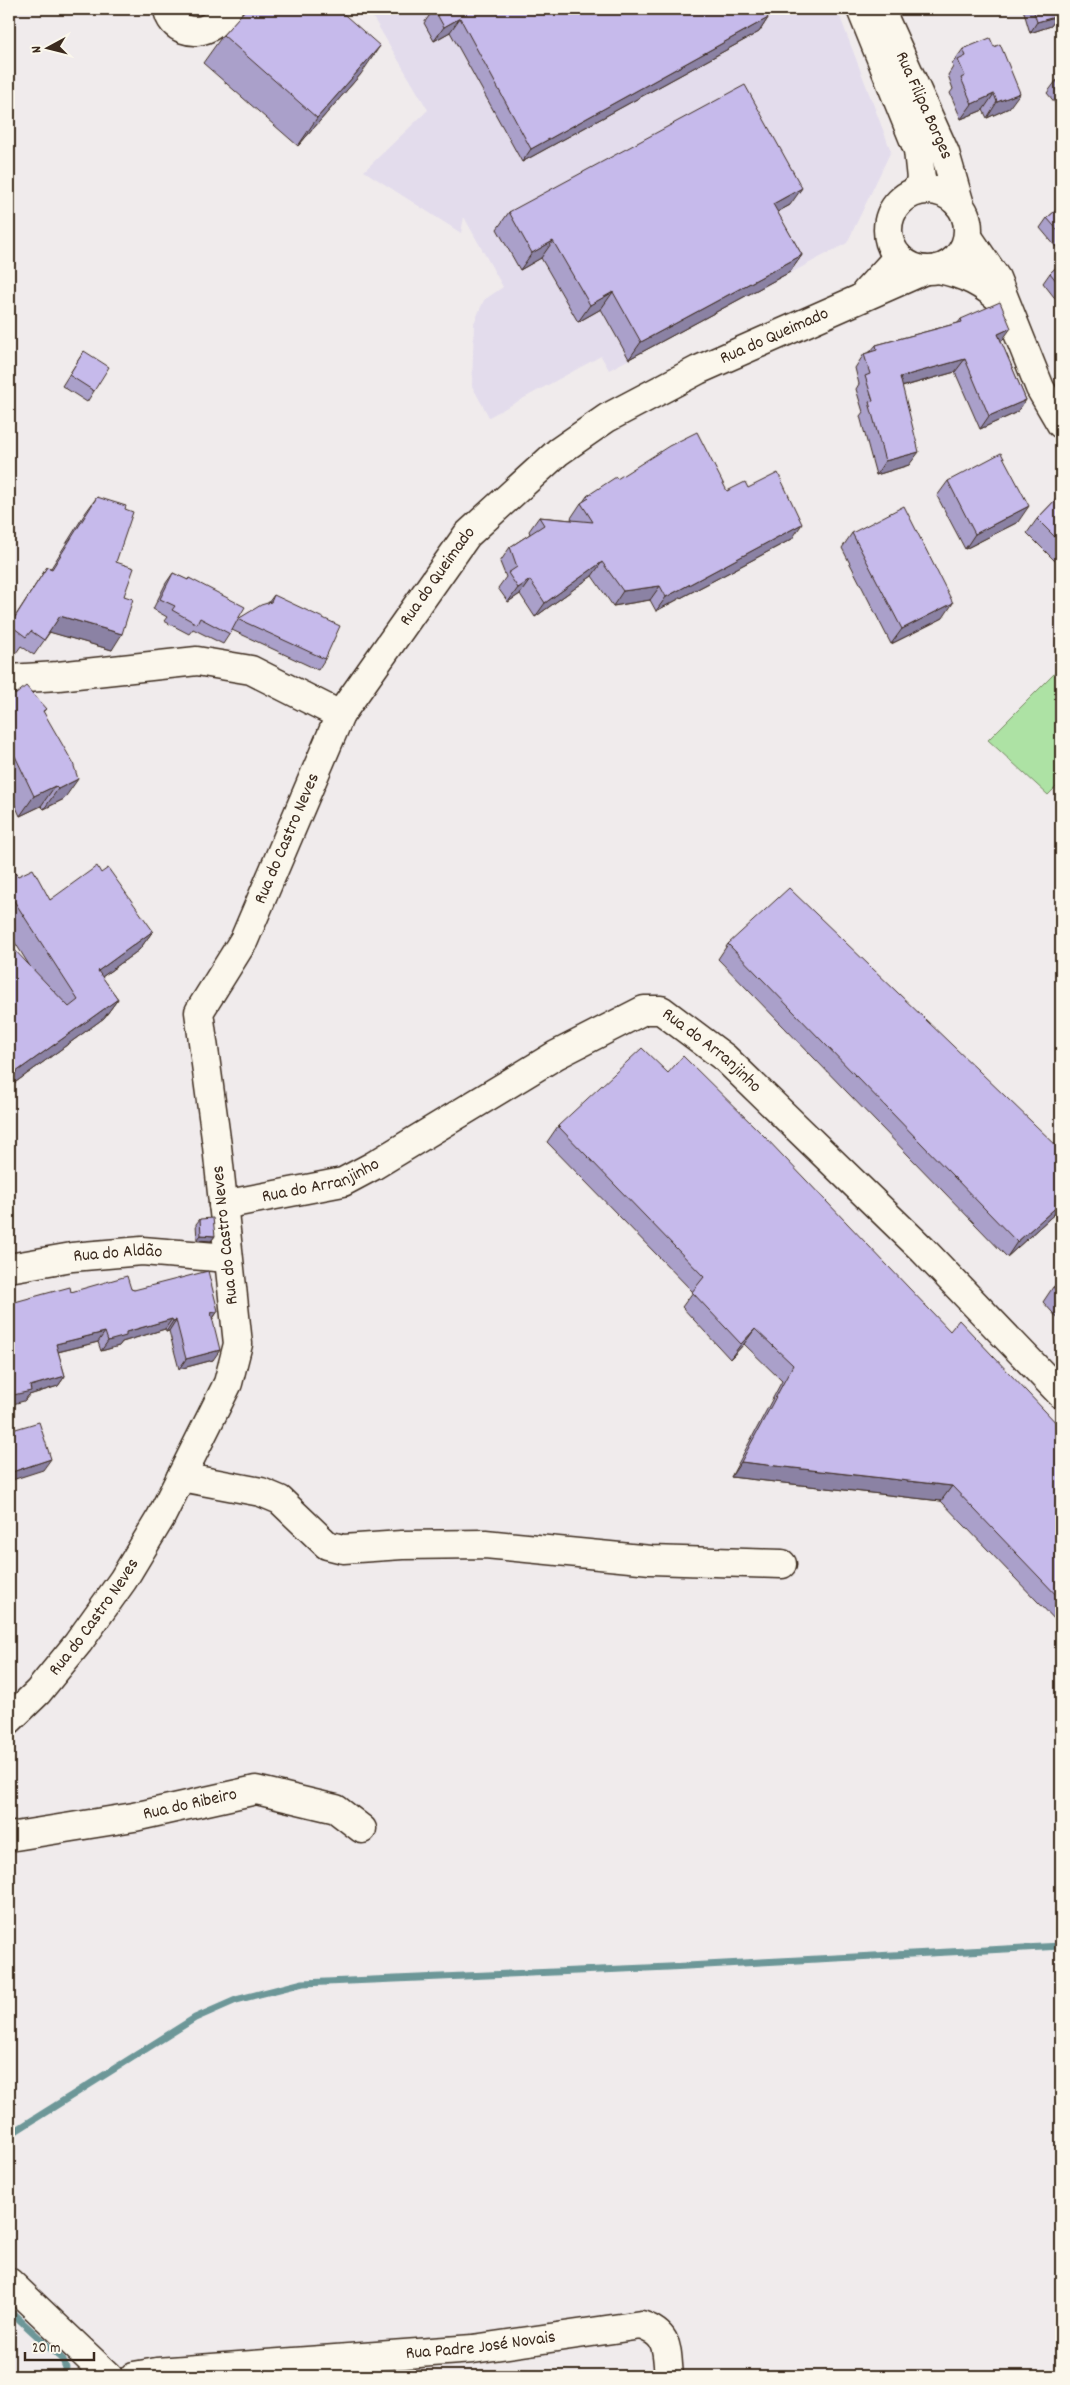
<svg xmlns="http://www.w3.org/2000/svg" width="1070" height="2385" font-family="Dekko,sans-serif">
	<style>
		.built { fill: #e3dcec }
		.green { fill: #ade2a4; stroke: #748661 }
		.lines { fill: none; stroke-linecap: round; stroke-linejoin: round }
		.stream { stroke: #6d9798; stroke-width: 7 }
		.minor-casing { stroke: #3b2a1e; stroke-width: 31 }
		.secondary-casing { stroke: #3b2a1e; stroke-width: 31 }
		.minor { stroke: #fbf7ec; stroke-width: 28 }
		.secondary { stroke: #fbf7ec; stroke-width: 28 }
		.wall { fill: #aaa0ca; stroke: #3b2a1e }
		.shaded-wall { fill: #8b82a4; stroke: #3b2a1e }
		.building { fill: #c6baeb; stroke: #3b2a1e }
		.labels { text-anchor: middle; dominant-baseline: central; stroke-width: 4; stroke-linejoin: round; paint-order: stroke }
		.street-label { font-size: 18px; fill: #3b2a1e; stroke: #fbf7ec }
	</style>
	<rect width="100%" height="100%" fill="#f0ebec"/>
	<filter id="ink" filterUnits="userSpaceOnUse"><feTurbulence type="fractalNoise" baseFrequency=".02" numOctaves="2"/><feDisplacementMap in="SourceGraphic" scale="10" xChannelSelector="R" yChannelSelector="G"/><feConvolveMatrix kernelMatrix="1 2 1 2 8 2 1 2 1" color-interpolation-filters="sRGB"/></filter>
	<g filter="url(#ink)">
		<!-- built -->
		<path class="built" d="M 368,9 L 837,9 L 891,151 L 847,243 L 609,370 L 601,356 L 489,417 L 472,386 L 474,323 L 484,300 L 503,287 L 464,217 L 461,233 L 364,171 L 428,110 Z"/>
		<!-- green -->
		<path class="green" d="M 1061,667 L 1061,782 L 1048,795 L 988,740 Z"/>
		<g class="lines">
			<!-- stream -->
			<g class="stream">
				<path d="M 9,2135 L 195,2018 L 236,2000 L 303,1983 L 669,1967 L 1061,1946"/>
				<path d="M 9,2310 L 63,2360 L 66,2368 L 61,2376"/>
			</g>
			<!-- minor casing -->
			<g class="minor-casing">
				<g id="minor">
					<path d="M 168,9 C 170,29 195,37 211,26 C 217,22 222,14 228,9"/>
					<path d="M 866,292 L 898,257"/>
					<path d="M 9,679 L 58,676 L 197,661 L 251,670 L 340,715"/>
					<path id="s1" d="M 223,1205 L 343,1182 L 373,1166 L 556,1055 L 644,1010 L 661,1010 L 725,1058 L 923,1250 L 1061,1394"/>
					<path id="s2" d="M 9,1268 L 72,1257 L 142,1251 L 228,1258"/>
					<path d="M 181,1477 L 261,1492 L 280,1500 L 327,1545 L 343,1549 L 402,1545 L 485,1544 L 651,1560 L 782,1564"/>
					<path id="s3" d="M 9,1720 L 38,1692 L 78,1643 L 123,1580 L 161,1517 L 228,1383 L 238,1344 L 217,1146 L 199,1012 L 244,940 L 340,715 L 467,535 L 558,452 L 607,418 L 698,370 L 925,270"/>
					<path id="s4" d="M 9,1837 L 134,1817 L 256,1790 L 336,1809 L 362,1829"/>
					<path d="M 9,2282 L 108,2376"/>
					<path id="s5" d="M 134,2376 L 157,2372 L 473,2349 L 641,2325 C 670,2335 666,2349 669,2376"/>
				</g>
			</g>
			<!-- secondary casing -->
			<g class="secondary-casing">
				<g id="secondary">
					<path d="M 861,9 L 918,150 L 921,179 L 917,191"/>
					<path id="s6" d="M 880,9 L 945,153 L 960,205"/>
					<circle cx="928" cy="230" r="40"/>
					<path d="M 968,237 L 996,278 L 1040,388 L 1061,424"/>
					<path d="M 938,269 C 965,274 984,284 1003,302"/>
				</g>
			</g>
			<!-- minor -->
			<use href="#minor" class="minor"/>
			<!-- secondary -->
			<use href="#secondary" class="secondary"/>
		</g>
		<!-- wall -->
		<g class="wall">
			<path d="M 434,9 L 768,18 L 759,32 L 522,162 L 450,32 L 434,41 L 424,23 Z"/>
			<path d="M 1023,9 L 1056,9 L 1058,16 L 1051,26 L 1030,33 Z"/>
			<path d="M 223,35 L 361,74 L 298,146 L 203,63 Z"/>
			<path d="M 963,49 L 1009,108 L 987,118 L 983,110 L 961,119 L 950,93 L 953,89 L 948,75 L 953,67 L 952,64 Z"/>
			<path d="M 1061,76 L 1061,110 L 1047,93 L 1056,81 Z"/>
			<path d="M 790,205 L 777,212 L 802,255 L 790,272 L 629,359 L 601,309 L 578,322 L 541,258 L 520,270 L 497,229 L 509,212 Z"/>
			<path d="M 1061,206 L 1061,253 L 1040,228 L 1047,218 Z"/>
			<path d="M 1061,263 L 1061,306 L 1043,283 L 1050,273 Z"/>
			<path d="M 961,319 L 1001,342 L 1026,400 L 1016,413 L 980,429 L 955,372 L 902,387 L 909,465 L 876,475 L 860,416 L 863,412 L 856,389 L 859,384 L 855,368 L 864,354 L 870,352 L 876,345 L 958,323 Z"/>
			<path d="M 84,351 L 94,391 L 87,402 L 62,386 Z"/>
			<path d="M 617,479 L 727,491 L 748,488 L 792,539 L 656,611 L 650,600 L 613,606 L 592,576 L 535,617 L 520,594 L 508,602 L 498,588 L 506,577 L 500,562 L 510,547 L 530,534 L 529,531 L 539,517 L 572,520 L 571,518 L 581,503 L 583,502 L 587,496 Z"/>
			<path d="M 948,481 L 1018,522 L 965,549 L 937,496 Z"/>
			<path d="M 1061,494 L 1061,567 L 1027,533 L 1037,519 Z"/>
			<path d="M 97,497 L 116,562 L 124,596 L 112,650 L 50,632 L 34,655 L 21,646 L 16,653 L 9,647 L 9,626 L 47,567 L 51,568 L 86,512 Z"/>
			<path d="M 852,533 L 943,618 L 891,644 L 842,548 Z"/>
			<path d="M 173,573 L 187,580 L 189,578 L 238,619 L 268,603 L 274,595 L 325,659 L 318,670 L 232,630 L 223,644 L 193,629 L 189,634 L 164,621 L 167,617 L 153,609 L 166,583 Z"/>
			<path d="M 15,695 L 46,709 L 43,712 L 64,799 L 44,809 L 41,806 L 20,816 L 9,792 L 9,696 Z"/>
			<path d="M 1061,790 L 1061,805 L 1055,798 Z"/>
			<path d="M 9,868 L 18,876 L 50,900 L 101,873 L 153,931 L 139,950 L 102,977 L 118,999 L 104,1018 L 9,1087 L 31,968 L 9,933 Z"/>
			<path d="M 728,944 L 1061,1208 L 1007,1257 L 718,959 Z"/>
			<path d="M 558,1126 L 950,1331 L 1061,1428 L 1061,1626 L 941,1501 L 731,1477 L 782,1381 L 744,1344 L 730,1359 L 682,1307 L 693,1292 L 547,1142 Z"/>
			<path d="M 200,1219 L 215,1236 L 211,1241 L 197,1240 L 196,1224 Z"/>
			<path d="M 1061,1279 L 1061,1322 L 1043,1302 L 1053,1287 Z"/>
			<path d="M 131,1289 L 134,1290 L 218,1311 L 212,1320 L 213,1360 L 179,1369 L 169,1331 L 166,1332 L 165,1329 L 122,1342 L 119,1346 L 101,1351 L 98,1342 L 58,1352 L 65,1376 L 58,1386 L 29,1395 L 24,1401 L 11,1303 L 71,1292 Z"/>
		</g>
		<!-- shaded-wall -->
		<g class="shaded-wall">
			<path d="M 1058,16 L 1051,26 L 1030,33 L 1037,22 Z"/>
			<path d="M 460,18 L 450,32 L 434,41 L 444,27 Z"/>
			<path d="M 768,18 L 759,32 L 522,162 L 531,149 Z"/>
			<path d="M 380,46 L 361,74 L 298,146 L 317,118 Z"/>
			<path d="M 1020,93 L 1009,108 L 987,118 L 997,102 Z"/>
			<path d="M 994,94 L 983,110 L 961,119 L 972,104 Z"/>
			<path d="M 802,188 L 790,205 L 761,221 L 773,204 Z"/>
			<path d="M 553,241 L 541,258 L 520,270 L 532,253 Z"/>
			<path d="M 802,255 L 790,272 L 629,359 L 641,342 Z"/>
			<path d="M 613,292 L 601,309 L 578,322 L 590,305 Z"/>
			<path d="M 1011,328 L 1001,342 L 998,334 Z"/>
			<path d="M 965,359 L 955,372 L 890,390 L 900,377 Z"/>
			<path d="M 1026,400 L 1016,413 L 980,429 L 989,416 Z"/>
			<path d="M 919,452 L 909,465 L 876,475 L 885,461 Z"/>
			<path d="M 1029,506 L 1018,522 L 965,549 L 975,534 Z"/>
			<path d="M 802,524 L 792,539 L 656,611 L 666,597 Z"/>
			<path d="M 602,562 L 592,576 L 535,617 L 545,603 Z"/>
			<path d="M 530,580 L 520,594 L 508,602 L 518,588 Z"/>
			<path d="M 660,586 L 650,600 L 613,606 L 623,591 Z"/>
			<path d="M 953,603 L 943,618 L 891,644 L 902,629 Z"/>
			<path d="M 60,616 L 122,634 L 112,650 L 49,632 Z"/>
			<path d="M 15,756 L 9,766 L 9,761 Z"/>
			<path d="M 78,779 L 64,799 L 44,809 L 58,789 Z"/>
			<path d="M 55,786 L 41,806 L 20,816 L 34,796 Z"/>
			<path d="M 153,931 L 139,950 L 84,990 L 98,971 Z"/>
			<path d="M 118,999 L 104,1018 L 9,1087 L 9,1077 Z"/>
			<path d="M 1061,1203 L 1061,1208 L 1007,1257 L 1017,1242 Z"/>
			<path d="M 201,1235 L 215,1236 L 211,1241 L 197,1240 Z"/>
			<path d="M 218,1311 L 211,1321 L 211,1313 Z"/>
			<path d="M 172,1319 L 165,1329 L 122,1342 L 119,1346 L 101,1351 L 108,1341 L 126,1332 Z"/>
			<path d="M 176,1320 L 169,1331 L 166,1332 L 173,1321 Z"/>
			<path d="M 755,1329 L 744,1344 L 730,1359 L 741,1344 Z"/>
			<path d="M 105,1332 L 98,1342 L 49,1354 L 56,1344 Z"/>
			<path d="M 220,1350 L 213,1360 L 179,1369 L 186,1359 Z"/>
			<path d="M 65,1376 L 58,1386 L 29,1395 L 24,1401 L 9,1405 L 9,1396 L 30,1386 Z"/>
			<path d="M 51,1459 L 43,1470 L 9,1481 L 9,1473 Z"/>
			<path d="M 741,1462 L 952,1486 L 941,1501 L 731,1477 Z"/>
		</g>
		<!-- building -->
		<g class="building">
			<path d="M 246,9 L 338,9 L 380,46 L 317,118 L 223,35 Z"/>
			<path d="M 434,9 L 763,9 L 768,18 L 531,149 L 460,18 L 444,27 Z"/>
			<path d="M 1033,9 L 1056,9 L 1058,16 L 1037,22 Z"/>
			<path d="M 990,38 L 994,47 L 1000,44 L 1020,93 L 997,102 L 994,94 L 972,104 L 961,78 L 965,76 L 958,60 L 966,56 L 963,49 Z"/>
			<path d="M 1061,76 L 1061,87 L 1056,81 Z"/>
			<path d="M 745,85 L 802,188 L 773,204 L 802,255 L 641,342 L 613,292 L 590,305 L 553,241 L 532,253 L 509,212 Z"/>
			<path d="M 1061,206 L 1061,234 L 1047,218 Z"/>
			<path d="M 1061,263 L 1061,287 L 1050,273 Z"/>
			<path d="M 1000,302 L 1011,328 L 998,334 L 1026,400 L 989,416 L 965,359 L 900,377 L 919,452 L 885,461 L 869,402 L 873,401 L 865,376 L 870,374 L 864,354 L 877,350 L 876,345 L 962,322 L 961,319 Z"/>
			<path d="M 84,351 L 109,367 L 94,391 L 69,375 Z"/>
			<path d="M 697,432 L 727,491 L 745,482 L 748,488 L 778,473 L 802,524 L 666,597 L 660,586 L 623,591 L 602,562 L 545,603 L 530,580 L 518,588 L 508,573 L 517,567 L 510,547 L 544,525 L 539,517 L 593,522 L 581,503 L 589,498 L 587,496 L 616,477 L 617,479 L 669,446 Z"/>
			<path d="M 1001,453 L 1029,506 L 975,534 L 948,481 Z"/>
			<path d="M 1061,494 L 1061,543 L 1037,519 Z"/>
			<path d="M 97,497 L 126,506 L 125,509 L 133,512 L 116,562 L 134,568 L 124,596 L 133,599 L 122,634 L 60,616 L 44,640 L 31,631 L 26,637 L 10,625 L 47,567 L 52,569 Z"/>
			<path d="M 904,506 L 953,603 L 902,629 L 852,533 Z"/>
			<path d="M 173,573 L 188,580 L 189,578 L 245,607 L 238,619 L 261,605 L 271,602 L 274,595 L 340,626 L 325,659 L 238,619 L 230,634 L 200,618 L 197,624 L 172,610 L 175,606 L 160,599 Z"/>
			<path d="M 26,686 L 46,709 L 43,711 L 73,763 L 78,779 L 58,789 L 55,786 L 34,796 L 15,756 L 9,761 L 9,696 L 14,692 L 15,695 Z"/>
			<path d="M 97,866 L 101,873 L 108,868 L 153,931 L 98,971 L 118,999 L 9,1077 L 9,944 L 69,1007 L 78,1000 L 9,893 L 9,868 L 18,876 L 33,869 L 50,900 Z"/>
			<path d="M 789,888 L 1061,1150 L 1061,1203 L 1017,1242 L 728,944 Z"/>
			<path d="M 642,1048 L 668,1073 L 683,1056 L 764,1136 L 950,1331 L 959,1320 L 1061,1428 L 1061,1600 L 952,1486 L 741,1462 L 793,1365 L 755,1329 L 741,1344 L 692,1292 L 704,1277 L 558,1126 Z"/>
			<path d="M 213,1218 L 215,1236 L 201,1235 L 200,1219 Z"/>
			<path d="M 208,1271 L 218,1311 L 211,1313 L 220,1350 L 186,1359 L 176,1320 L 173,1321 L 172,1319 L 126,1332 L 126,1336 L 108,1341 L 105,1332 L 56,1344 L 65,1376 L 30,1386 L 31,1391 L 9,1396 L 9,1295 L 11,1303 L 70,1287 L 71,1292 L 127,1276 L 131,1289 L 134,1290 Z"/>
			<path d="M 1061,1279 L 1061,1295 L 1053,1287 Z"/>
			<path d="M 39,1422 L 51,1459 L 9,1473 L 9,1431 Z"/>
		</g>
	</g>
	<g class="labels">
		<!-- street labels -->
		<g class="street-label">
			<text stroke="none"><textPath href="#s6" startOffset="106">Rua Filipa Borges</textPath></text>
			<text stroke="none"><textPath href="#s3" startOffset="1698">Rua do Queimado</textPath></text>
			<text stroke="none"><textPath href="#s3" startOffset="1278">Rua do Queimado</textPath></text>
			<text stroke="none"><textPath href="#s3" startOffset="974">Rua do Castro Neves</textPath></text>
			<text stroke="none"><textPath href="#s1" startOffset="551">Rua do Arranjinho</textPath></text>
			<text stroke="none"><textPath href="#s1" startOffset="101">Rua do Arranjinho</textPath></text>
			<text transform="translate(226 1235) rotate(-96)">Rua do Castro Neves</text>
			<text stroke="none"><textPath href="#s2" startOffset="110">Rua do Aldão</textPath></text>
			<text stroke="none"><textPath href="#s3" startOffset="134">Rua do Castro Neves</textPath></text>
			<text stroke="none"><textPath href="#s4" startOffset="184">Rua do Ribeiro</textPath></text>
			<text stroke="none"><textPath href="#s5" startOffset="348">Rua Padre José Novais</textPath></text>
		</g>
	</g>
	<!-- margin -->
	<rect width="1070" height="2385" fill="none" stroke="#fbf7ec" stroke-width="30"/>
	<rect x="15" y="15" width="1040" height="2355" fill="none" stroke="#3b2a1e" stroke-width="2" filter="url(#ink)"/>
	<!-- north arrow -->
	<g transform="translate(48 48) rotate(263)" stroke="#fbf7ec" stroke-width="4" paint-order="stroke">
	<path d="M0-4L9 19L0 12L-9 19Z" fill="#3b2a1e"/>
	<text y="-8" font-size="14" font-weight="bold" text-anchor="middle" fill="#3b2a1e">N</text>
	</g>
	<!-- scale -->
	<path d="M25 2352v8h69v-8" fill="none" stroke="#3b2a1e" stroke-width="2.5"/>
	<text x="32" y="2352" font-size="15" fill="#3b2a1e" stroke="#fbf7ec" stroke-width="4" paint-order="stroke">20 m</text>
</svg>
